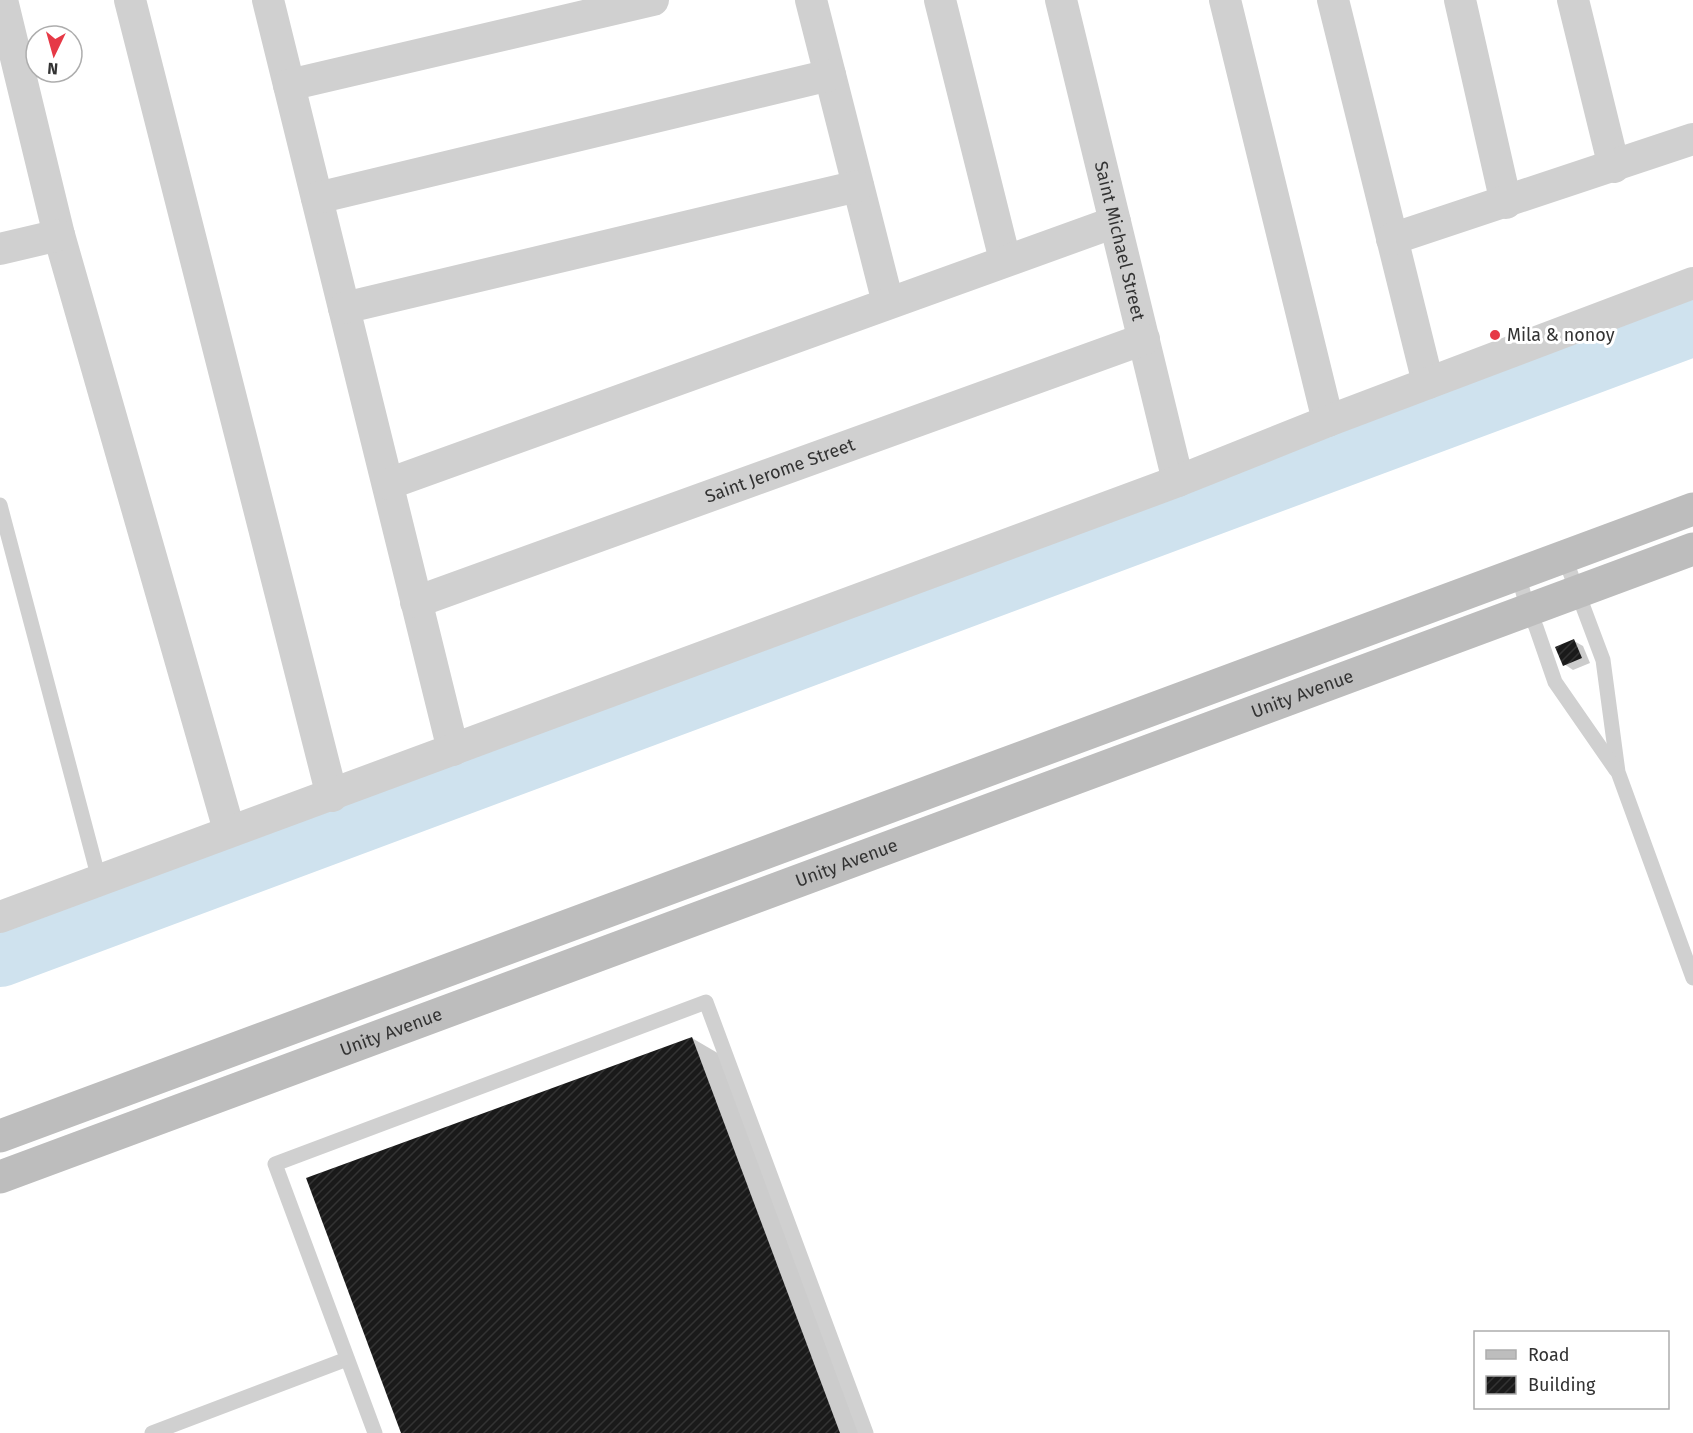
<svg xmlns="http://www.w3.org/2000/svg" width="1693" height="1433" font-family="'Fira Sans',sans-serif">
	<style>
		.shadow { fill: #0003 }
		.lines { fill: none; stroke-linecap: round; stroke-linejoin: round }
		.river { stroke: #cfe2ee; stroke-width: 64 }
		.building { fill: url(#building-hatch) }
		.lane { stroke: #d0d0d0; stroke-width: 15 }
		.street { stroke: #d0d0d0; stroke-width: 32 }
		.secondary { stroke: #bdbdbd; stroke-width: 33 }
		.poi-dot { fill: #e63946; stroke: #fff; stroke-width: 2 }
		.labels { text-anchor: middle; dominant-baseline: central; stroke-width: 6; stroke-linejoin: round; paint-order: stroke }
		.street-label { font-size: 18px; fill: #333; stroke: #fff }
		.poi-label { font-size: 18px; fill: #333; stroke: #fff; text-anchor: start }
	</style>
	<defs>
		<pattern id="building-hatch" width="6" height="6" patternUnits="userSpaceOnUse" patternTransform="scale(1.5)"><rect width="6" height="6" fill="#1a1a1a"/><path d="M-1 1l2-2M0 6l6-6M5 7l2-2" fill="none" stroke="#333"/></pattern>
	</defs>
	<rect width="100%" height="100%" fill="#fff"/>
	<!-- shadow -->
	<g class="shadow">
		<path d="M 1574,641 L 1583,646 L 1590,663 L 1573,670 L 1564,664 Z"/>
		<path d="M 692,1038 L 721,1055 L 862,1433 L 403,1433 Z"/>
	</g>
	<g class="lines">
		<!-- river -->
		<path class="river" d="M 0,955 L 1693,324"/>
	</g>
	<!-- building -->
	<g class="building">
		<path d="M 1574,639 L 1582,658 L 1563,666 L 1555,647 Z"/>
		<path d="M 692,1037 L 840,1433 L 401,1433 L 306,1178 Z"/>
	</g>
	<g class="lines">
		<!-- lane -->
		<g class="lane">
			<path d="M 0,505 L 99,879"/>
			<path d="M 1564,556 L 1603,660 L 1618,772 L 1693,978"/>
			<path d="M 1518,573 L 1528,611 L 1536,627 L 1555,682 L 1616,770"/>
			<path d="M 152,1433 L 347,1359"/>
			<path d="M 375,1433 L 275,1164 L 706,1002 L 866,1433"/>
		</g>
		<!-- street -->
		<g class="street">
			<path d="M 2,0 L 59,235 L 229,830"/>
			<path d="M 130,0 L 332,796"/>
			<path d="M 268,0 L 453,750"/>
			<path d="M 811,0 L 888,303"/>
			<path d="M 940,0 L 1005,260"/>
			<path id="s1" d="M 1061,0 L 1178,481"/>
			<path d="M 1225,0 L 1328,421"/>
			<path d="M 1333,0 L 1428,383"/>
			<path d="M 1460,0 L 1506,203"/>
			<path d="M 1573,0 L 1614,167"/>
			<path d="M 289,85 L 653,0"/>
			<path d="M 317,198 L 830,75"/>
			<path d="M 1392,239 L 1693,139"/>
			<path d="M 0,249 L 59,235"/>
			<path d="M 344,308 L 858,186"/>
			<path d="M 388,484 L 1115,222"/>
			<path id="s2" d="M 416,602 L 1144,339"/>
			<path d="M 0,917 L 1178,481 L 1328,421 L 1693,283"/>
		</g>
		<!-- secondary -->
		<g class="secondary">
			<path d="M 0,1136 L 1693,509"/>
			<path id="s3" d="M 0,1177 L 1693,549"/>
		</g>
	</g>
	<!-- markers -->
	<circle class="poi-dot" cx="1495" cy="335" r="6"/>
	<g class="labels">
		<!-- street labels -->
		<g class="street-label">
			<text stroke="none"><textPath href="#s1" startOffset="248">Saint Michael Street</textPath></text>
			<text stroke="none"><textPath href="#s2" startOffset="387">Saint Jerome Street</textPath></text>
			<text stroke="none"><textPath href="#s3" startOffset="1389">Unity Avenue</textPath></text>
			<text stroke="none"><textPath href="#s3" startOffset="903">Unity Avenue</textPath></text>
			<text stroke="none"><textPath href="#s3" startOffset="417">Unity Avenue</textPath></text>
		</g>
		<!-- poi labels -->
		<g class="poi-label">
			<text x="1507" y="335">Mila &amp; nonoy</text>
		</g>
	</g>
	<!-- legend -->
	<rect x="1474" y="1331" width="195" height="78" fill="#ffffff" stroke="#adadad" stroke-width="1.5"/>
	<rect x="1486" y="1350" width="30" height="9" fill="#bdbdbd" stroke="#adadad" stroke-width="1.5"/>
	<text x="1528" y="1361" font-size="18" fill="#333333">Road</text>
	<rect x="1486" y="1376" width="30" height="18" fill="url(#building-hatch)" stroke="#adadad" stroke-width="1.5"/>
	<text x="1528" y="1391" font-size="18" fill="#333333">Building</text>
	<!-- north arrow -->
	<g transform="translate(54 54) rotate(185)"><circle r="28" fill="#ffffff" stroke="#adadad" stroke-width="1.5"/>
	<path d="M0-4.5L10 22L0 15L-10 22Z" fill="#e63946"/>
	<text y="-9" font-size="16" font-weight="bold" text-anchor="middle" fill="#333333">N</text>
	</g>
</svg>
